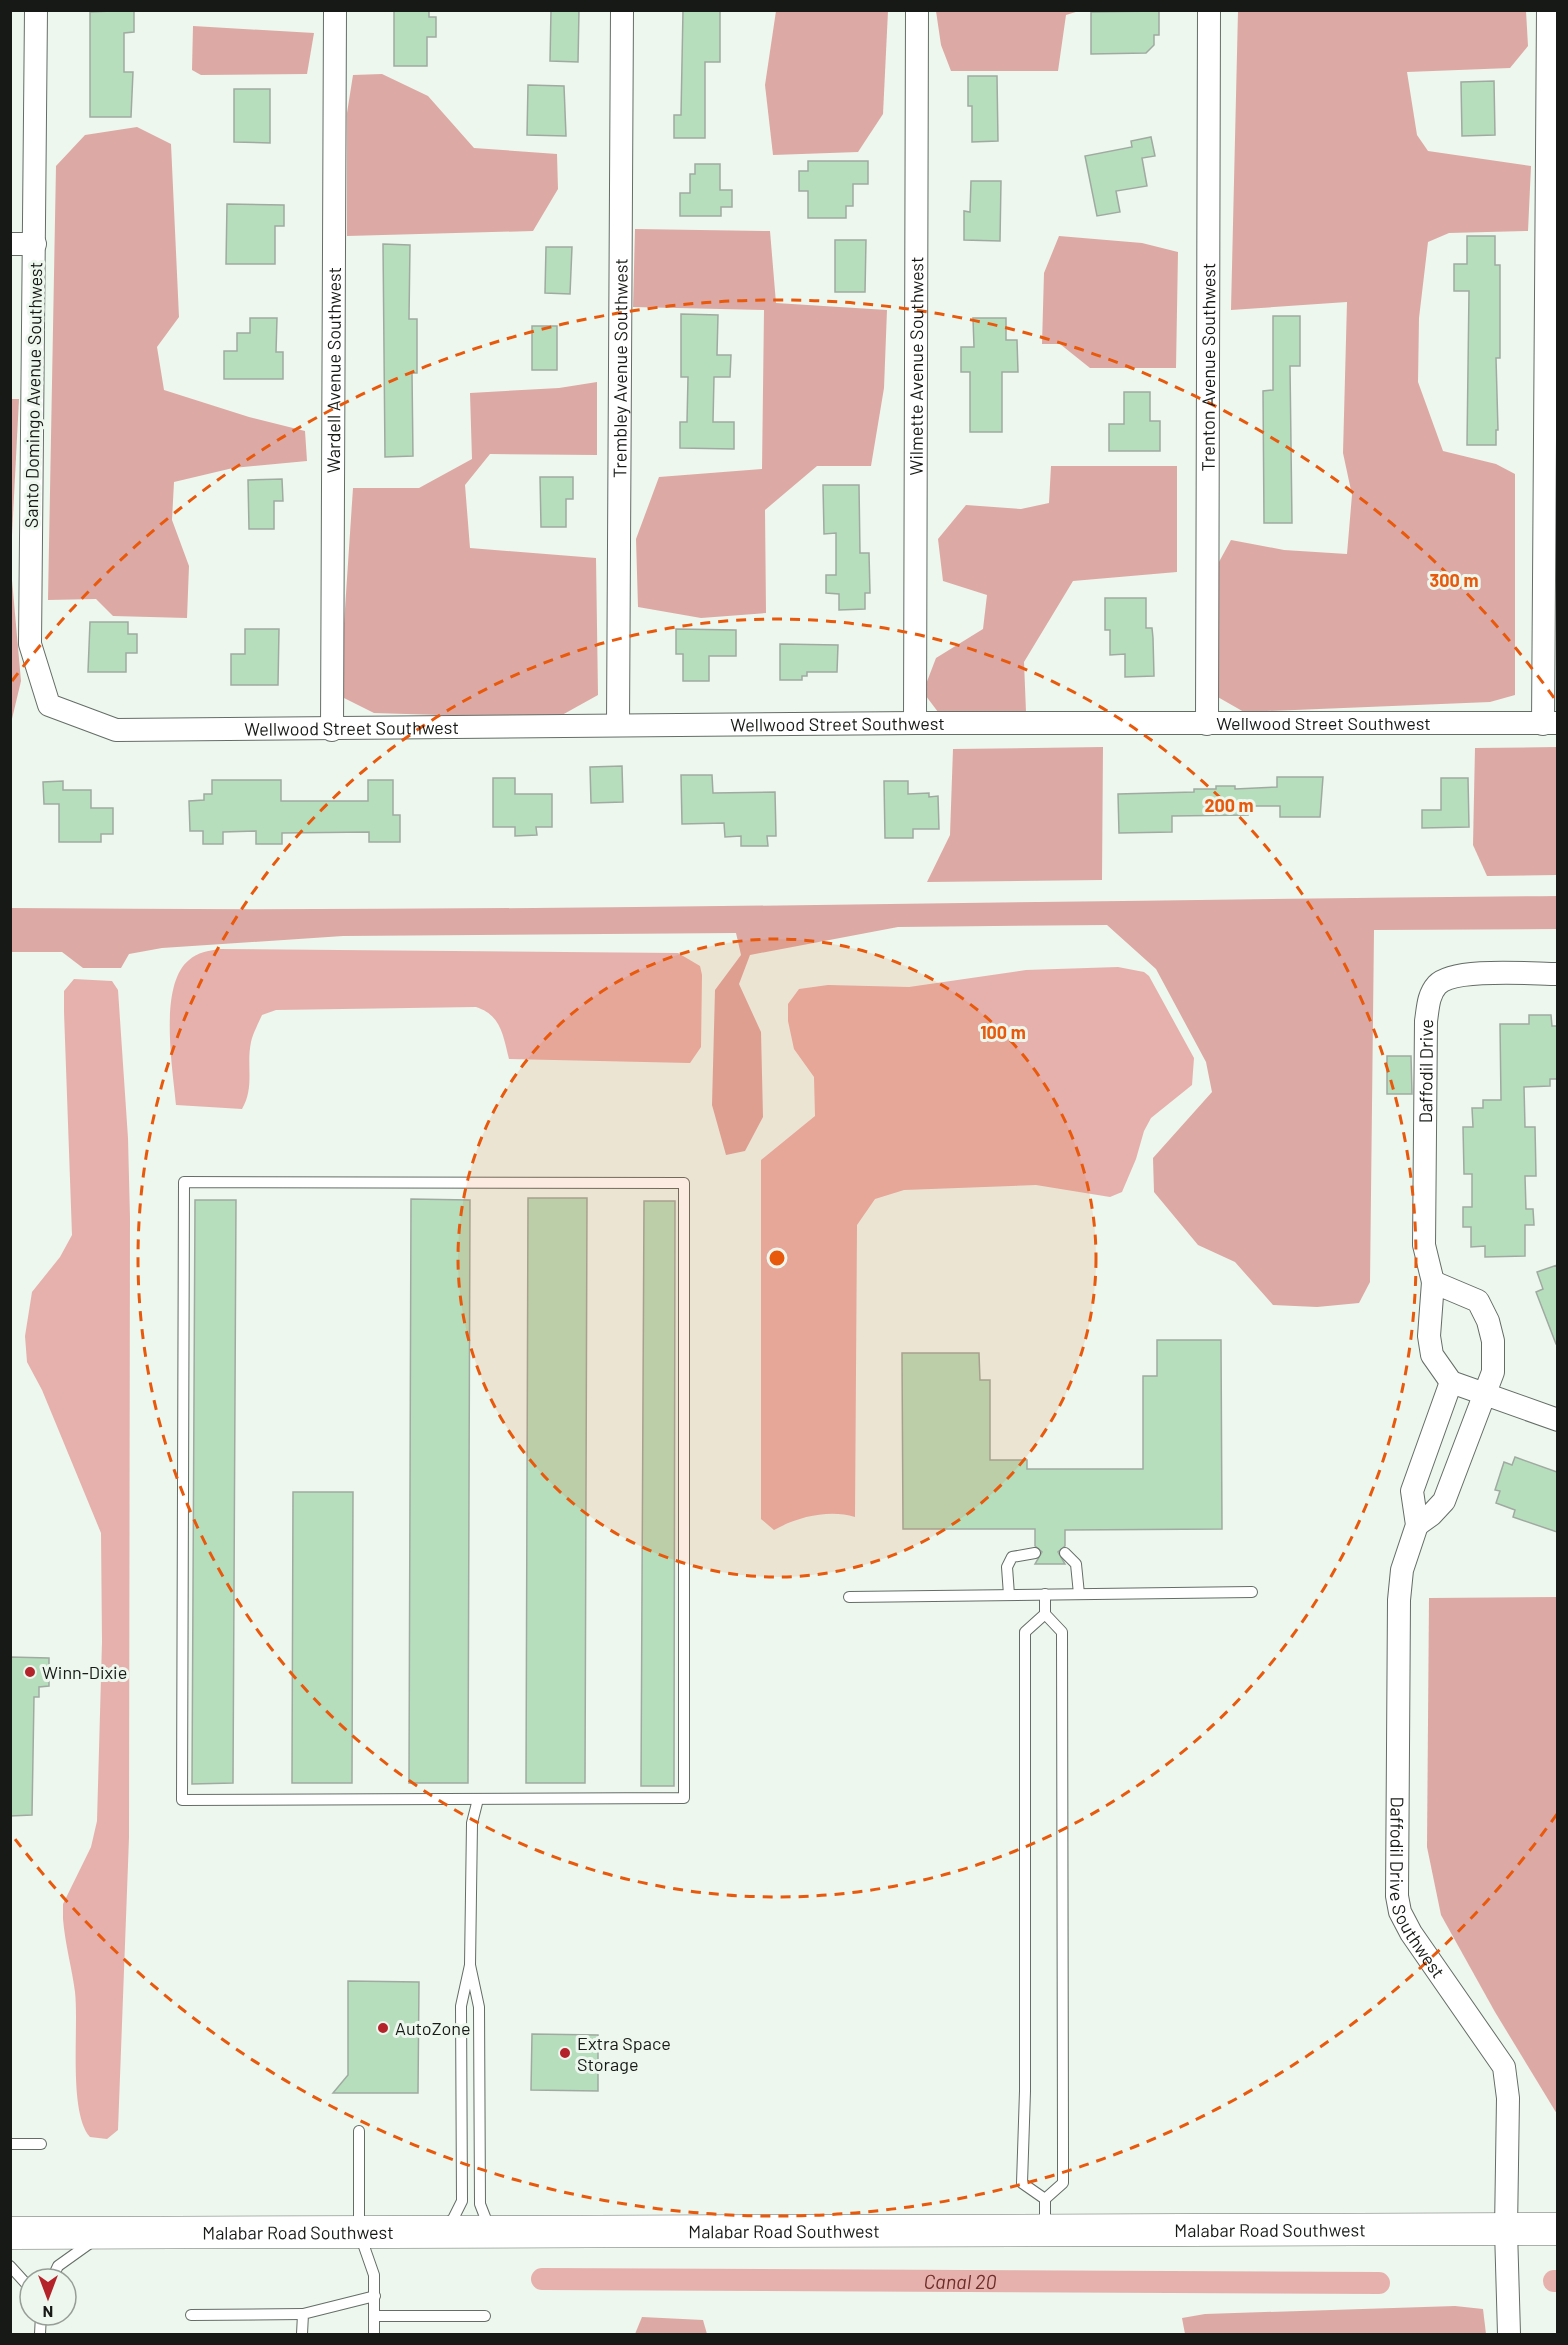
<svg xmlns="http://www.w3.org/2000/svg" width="1568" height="2345" font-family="Barlow,sans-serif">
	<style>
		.forest { fill: #dda9a4 }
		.water { fill: #e6b1ac }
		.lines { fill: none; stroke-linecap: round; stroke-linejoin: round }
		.canal { stroke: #e6b1ac; stroke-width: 22 }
		.building { fill: #b6debd; stroke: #a0aaa1; stroke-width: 1.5 }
		.service-casing { stroke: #646d66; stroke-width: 12 }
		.minor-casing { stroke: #646d66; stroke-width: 24 }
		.secondary-casing { stroke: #646d66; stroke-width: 33 }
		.service { stroke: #fff; stroke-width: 10 }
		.minor { stroke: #fff; stroke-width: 22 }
		.secondary { stroke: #fff; stroke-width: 32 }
		.ring { fill: none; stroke: #e8590c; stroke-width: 3; stroke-dasharray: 10 8 }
		.poi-dot { fill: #b42329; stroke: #edf7ee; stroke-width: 2 }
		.labels { text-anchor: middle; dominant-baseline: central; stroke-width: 6; stroke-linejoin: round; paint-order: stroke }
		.street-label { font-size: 18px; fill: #161916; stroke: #edf7ee }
		.poi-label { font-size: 18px; fill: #161916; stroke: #edf7ee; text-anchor: start }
		.water-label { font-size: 20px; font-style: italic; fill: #6e2e2b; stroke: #edf7ee }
		.centre { fill: #e8590c; stroke: #edf7ee; stroke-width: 3 }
		.ring-label { font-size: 18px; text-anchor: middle; font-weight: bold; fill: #e8590c; stroke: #edf7ee; stroke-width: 6; stroke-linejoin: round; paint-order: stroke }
	</style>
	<rect width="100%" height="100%" fill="#edf7ee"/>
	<!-- forest -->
	<g class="forest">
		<path d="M 776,11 L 888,11 L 883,114 L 858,152 L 773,155 L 765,85 Z"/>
		<path d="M 936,11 L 936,10 L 1079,11 L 1066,15 L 1058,71 L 951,71 L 941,45 Z"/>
		<path d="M 1238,11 L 1526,11 L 1528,46 L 1510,68 L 1407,72 L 1417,135 L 1428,151 L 1531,166 L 1528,231 L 1449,233 L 1428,242 L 1419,318 L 1418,382 L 1443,451 L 1496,464 L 1515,474 L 1515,695 L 1490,702 L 1244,712 L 1216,696 L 1214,571 L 1231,540 L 1284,550 L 1347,554 L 1352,495 L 1343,453 L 1347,302 L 1231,310 Z"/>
		<path d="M 193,26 L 314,33 L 307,74 L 201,75 L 192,70 Z"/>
		<path d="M 382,74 L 428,96 L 474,148 L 557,154 L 558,189 L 533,231 L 347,236 L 347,113 L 353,75 Z"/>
		<path d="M 137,127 L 171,144 L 179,317 L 157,347 L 164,390 L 249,417 L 305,431 L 307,461 L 233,468 L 174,482 L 172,520 L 189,566 L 187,618 L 113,616 L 96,599 L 48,600 L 56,166 L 85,135 Z"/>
		<path d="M 635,229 L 770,231 L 776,303 L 887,310 L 884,388 L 871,466 L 817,466 L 765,510 L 766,613 L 701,618 L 638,607 L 636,539 L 659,477 L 762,469 L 764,310 L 633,307 Z"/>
		<path d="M 1059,236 L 1142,243 L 1178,252 L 1176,368 L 1090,368 L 1060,344 L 1042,344 L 1044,273 Z"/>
		<path d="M 597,382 L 597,455 L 490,454 L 465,485 L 470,548 L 596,558 L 598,695 L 562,715 L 503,717 L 374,713 L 344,698 L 341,669 L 353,488 L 419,488 L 472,459 L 470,393 L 559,388 Z"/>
		<path d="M 11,399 L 19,399 L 11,555 L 10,399 Z"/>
		<path d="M 1051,466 L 1177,466 L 1177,572 L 1073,581 L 1024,662 L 1026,712 L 938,712 L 923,692 L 936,658 L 983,629 L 987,595 L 943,581 L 938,539 L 966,505 L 1021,509 L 1049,503 Z"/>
		<path d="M 11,569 L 21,681 L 11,723 L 10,723 Z"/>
		<path d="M 1103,747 L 1102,880 L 927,882 L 950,835 L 953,749 Z"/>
		<path d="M 1557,747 L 1557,875 L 1487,876 L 1473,845 L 1475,748 Z"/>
		<path d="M 1557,896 L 1557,929 L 1374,930 L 1370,1282 L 1359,1303 L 1317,1307 L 1273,1305 L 1235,1262 L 1198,1245 L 1154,1192 L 1153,1158 L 1212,1092 L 1206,1062 L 1156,969 L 1107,925 L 898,927 L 750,955 L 739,984 L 761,1032 L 763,1117 L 745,1151 L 726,1155 L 712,1105 L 715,990 L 741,955 L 736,933 L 343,936 L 162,948 L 129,954 L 121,968 L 83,968 L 62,952 L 10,952 L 11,908 C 526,913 1042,900 1557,896 Z"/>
		<path d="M 1557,1597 L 1558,1597 L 1557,2114 L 1495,2012 L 1441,1915 L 1427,1847 L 1429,1598 Z"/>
		<path d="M 1455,2306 L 1483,2309 L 1486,2334 L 1185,2334 L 1182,2318 L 1205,2314 Z"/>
		<path d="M 642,2317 L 703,2320 L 707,2334 L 635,2334 Z"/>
	</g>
	<!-- water -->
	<g class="water">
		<path d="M 219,949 L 678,953 L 700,966 L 702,975 L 701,1047 L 690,1063 L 509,1059 C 503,1035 501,1015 476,1007 L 276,1010 L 262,1015 C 258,1024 253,1033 251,1042 C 246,1066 255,1086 242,1109 L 176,1105 C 173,1070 158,985 189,960 C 198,952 208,951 219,949 Z"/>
		<path d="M 1118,967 L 1144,972 L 1149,976 L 1194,1058 L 1192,1085 L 1151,1118 L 1144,1131 L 1136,1159 L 1122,1192 L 1110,1197 L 1036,1185 L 904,1190 L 875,1199 L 857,1225 L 855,1517 C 829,1509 797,1517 774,1530 L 761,1519 L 761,1160 L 815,1116 L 814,1077 L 794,1049 L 788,1021 L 788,1004 L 799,989 L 828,985 L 909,987 L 1026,970 Z"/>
		<path d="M 74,979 L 112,981 L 118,990 L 128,1138 L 130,1218 L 129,1838 L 118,2130 L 107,2139 L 90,2137 C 68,2112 79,2028 75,1992 C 72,1968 65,1944 63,1919 L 63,1904 L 91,1847 L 97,1821 L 102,1642 L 101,1533 L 42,1390 L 27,1362 L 25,1336 L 32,1292 L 60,1257 L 72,1235 L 64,1012 L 64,991 Z"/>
	</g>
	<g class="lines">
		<!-- canal -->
		<g class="canal">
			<path id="s1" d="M 542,2279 L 1379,2283"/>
			<path d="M 1554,2281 L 1558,2281"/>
		</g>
	</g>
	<!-- building -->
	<g class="building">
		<path d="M 134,10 L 134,32 L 124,33 L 124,72 L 133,72 L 131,117 L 90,117 L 90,12 Z"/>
		<path d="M 394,10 L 429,10 L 429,17 L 436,17 L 436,37 L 427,37 L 427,66 L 394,66 Z"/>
		<path d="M 551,10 L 579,10 L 578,62 L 550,61 Z"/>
		<path d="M 683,10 L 720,10 L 720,62 L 705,62 L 705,138 L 674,138 L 674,115 L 681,115 Z"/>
		<path d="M 1159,11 L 1159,35 L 1154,35 L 1154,45 L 1146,53 L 1091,54 L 1091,12 Z"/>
		<path d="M 968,76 L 997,76 L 998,141 L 972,142 L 972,106 L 968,106 Z"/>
		<path d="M 1494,81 L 1495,135 L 1462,136 L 1461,82 Z"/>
		<path d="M 528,85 L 564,86 L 566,136 L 527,135 Z"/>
		<path d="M 234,89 L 270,89 L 270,143 L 234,142 Z"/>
		<path d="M 1151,137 L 1155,156 L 1142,158 L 1147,186 L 1116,191 L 1120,212 L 1097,216 L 1085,156 L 1132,147 L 1131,141 Z"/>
		<path d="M 808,161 L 868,161 L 868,184 L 853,184 L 853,206 L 846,206 L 846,218 L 808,218 L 808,191 L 799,191 L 799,171 L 808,171 Z"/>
		<path d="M 695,164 L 720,164 L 720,190 L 732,190 L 732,207 L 721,207 L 721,216 L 680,216 L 680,193 L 690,193 L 690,174 L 695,174 Z"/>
		<path d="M 971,181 L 1001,181 L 1000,241 L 964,240 L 964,211 L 970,212 Z"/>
		<path d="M 227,204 L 284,205 L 284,226 L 275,226 L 275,264 L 226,264 Z"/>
		<path d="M 1467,236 L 1495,236 L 1495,265 L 1500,265 L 1500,358 L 1496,358 L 1498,430 L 1496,430 L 1496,445 L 1467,445 L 1469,291 L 1454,291 L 1454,264 L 1467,264 Z"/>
		<path d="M 835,240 L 866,240 L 865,292 L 835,292 Z"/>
		<path d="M 383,244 L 410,245 L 409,319 L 417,319 L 417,373 L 412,373 L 413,456 L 385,457 Z"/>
		<path d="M 546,247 L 572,247 L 570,294 L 545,293 Z"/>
		<path d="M 681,314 L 718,315 L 717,355 L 731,355 L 730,377 L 714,377 L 713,422 L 734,422 L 734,449 L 680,448 L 680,422 L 687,422 L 688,377 L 681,377 Z"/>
		<path d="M 1273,316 L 1300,316 L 1300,366 L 1290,366 L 1292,523 L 1264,523 L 1263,391 L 1273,390 Z"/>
		<path d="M 250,318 L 277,318 L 276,352 L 283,352 L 283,379 L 224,379 L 224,351 L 237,351 L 237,333 L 250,333 Z"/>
		<path d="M 973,318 L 1006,318 L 1006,340 L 1017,340 L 1018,372 L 1002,372 L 1002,432 L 970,432 L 970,372 L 961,372 L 961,347 L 974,347 Z"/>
		<rect x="532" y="326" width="25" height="44"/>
		<path d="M 1124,392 L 1150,392 L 1150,421 L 1160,421 L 1160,451 L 1109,451 L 1109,424 L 1124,424 Z"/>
		<path d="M 540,477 L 573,477 L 573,499 L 566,499 L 566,527 L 541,527 Z"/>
		<path d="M 282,479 L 283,501 L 274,501 L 274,529 L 249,529 L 248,480 Z"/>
		<path d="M 823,485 L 859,485 L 860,553 L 869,553 L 870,593 L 865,593 L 865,609 L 839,610 L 839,594 L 826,593 L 826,575 L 836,575 L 836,533 L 824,534 Z"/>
		<path d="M 1105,598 L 1146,598 L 1146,628 L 1152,628 L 1153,638 L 1154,676 L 1125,677 L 1125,654 L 1110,655 L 1110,630 L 1105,630 Z"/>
		<path d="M 90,622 L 128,622 L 128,634 L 137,634 L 137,653 L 126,653 L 126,672 L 88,672 Z"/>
		<path d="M 245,629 L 279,629 L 278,685 L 231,685 L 231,654 L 245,654 Z"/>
		<path d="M 676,629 L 736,630 L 736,656 L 709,656 L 709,681 L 683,681 L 683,654 L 676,654 Z"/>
		<path d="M 780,644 L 838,645 L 837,672 L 807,672 L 807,676 L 802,676 L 802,680 L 780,680 Z"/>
		<path d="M 622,766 L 623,802 L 591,803 L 590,767 Z"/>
		<path d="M 681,775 L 712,775 L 713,793 L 775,792 L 776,836 L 767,836 L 768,846 L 741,846 L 741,836 L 725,837 L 724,823 L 682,824 Z"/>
		<path d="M 1277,777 L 1323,777 L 1320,817 L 1280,817 L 1280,806 L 1247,806 L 1248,815 L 1172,816 L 1172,832 L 1119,833 L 1118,794 L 1194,792 L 1194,789 L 1216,789 L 1216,786 L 1235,786 L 1235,789 L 1277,787 Z"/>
		<path d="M 493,778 L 515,778 L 515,794 L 552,794 L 552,827 L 536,827 L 537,835 L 515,836 L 515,827 L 493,827 Z"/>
		<path d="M 1441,778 L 1468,778 L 1469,827 L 1422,828 L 1422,810 L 1441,810 Z"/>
		<path d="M 212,780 L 281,780 L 281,801 L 368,801 L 368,780 L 393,780 L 393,815 L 400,815 L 400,842 L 369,842 L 369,832 L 282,833 L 282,844 L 256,844 L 256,831 L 223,832 L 223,844 L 203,844 L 203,831 L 190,831 L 189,801 L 204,800 L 204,794 L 212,794 Z"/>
		<path d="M 63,781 L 63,790 L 91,790 L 91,808 L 113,808 L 113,834 L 101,834 L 101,842 L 59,842 L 59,804 L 44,804 L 43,782 Z"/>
		<path d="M 884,781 L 908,781 L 908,794 L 929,793 L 929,797 L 938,796 L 939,829 L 913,829 L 913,838 L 885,838 Z"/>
		<path d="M 1529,1015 L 1551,1015 L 1552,1026 L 1557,1026 L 1557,1079 L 1550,1079 L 1550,1086 L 1524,1087 L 1525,1127 L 1535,1127 L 1536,1176 L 1525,1176 L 1526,1209 L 1533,1209 L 1534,1225 L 1525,1225 L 1525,1256 L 1485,1257 L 1485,1246 L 1471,1247 L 1471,1227 L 1463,1227 L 1463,1207 L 1472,1207 L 1472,1174 L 1464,1174 L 1463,1127 L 1473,1127 L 1472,1108 L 1483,1108 L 1483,1100 L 1501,1100 L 1500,1024 L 1529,1024 Z"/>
		<path d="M 1387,1056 L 1411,1056 L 1412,1094 L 1387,1094 Z"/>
		<path d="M 528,1198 L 587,1198 L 585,1783 L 526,1783 Z"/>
		<path d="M 411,1199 L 470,1200 L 468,1783 L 409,1783 Z"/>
		<path d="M 195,1200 L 236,1200 L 233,1783 L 192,1784 Z"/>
		<path d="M 644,1201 L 675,1201 L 674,1786 L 641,1786 Z"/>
		<path d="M 1557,1265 L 1557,1344 L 1556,1344 L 1536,1292 L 1543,1289 L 1537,1272 Z"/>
		<path d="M 1157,1340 L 1221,1340 L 1222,1529 L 1065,1530 L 1065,1546 L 1058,1552 L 1065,1564 L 1035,1564 L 1042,1552 L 1035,1546 L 1035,1529 L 903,1529 L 902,1353 L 979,1353 L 980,1380 L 990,1380 L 990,1460 L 1027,1460 L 1027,1469 L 1143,1469 L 1143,1376 L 1157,1376 Z"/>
		<path d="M 1515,1457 L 1557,1472 L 1557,1532 L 1513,1517 L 1515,1510 L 1496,1503 L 1500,1491 L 1495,1490 L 1504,1462 L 1512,1465 Z"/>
		<path d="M 293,1492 L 353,1492 L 352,1783 L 292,1783 Z"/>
		<path d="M 10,1657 L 49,1658 L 49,1686 L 39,1687 L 39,1697 L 34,1697 L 32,1815 L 10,1816 Z"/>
		<path d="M 348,1981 L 419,1982 L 418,2093 L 333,2093 L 348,2075 Z"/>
		<path d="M 532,2034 L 598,2035 L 598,2091 L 531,2090 Z"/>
	</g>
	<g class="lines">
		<!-- service casing -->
		<g class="service-casing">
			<g id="service">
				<path d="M 184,1182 L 684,1183 L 684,1798 L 182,1800 Z"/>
				<path d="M 1065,1553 L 1076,1564 L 1079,1594"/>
				<path d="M 1045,1594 L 1045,1614 L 1062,1632 L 1063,2154 L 1063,2183 L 1045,2199 L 1045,2227"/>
				<path d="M 1009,1595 L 1007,1567 L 1012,1557 L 1035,1553"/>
				<path d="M 849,1597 L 1252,1592"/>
				<path d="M 470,1965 L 472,1823 L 478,1799"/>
				<path d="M 359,2131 L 359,2232 L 374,2275 L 374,2334"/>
				<path d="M 10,2144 L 41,2144"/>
				<path d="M 1045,2199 L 1022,2183 L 1025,2091 L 1025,1632 L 1045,1614"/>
				<path d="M 446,2224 L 453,2219 L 462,2201 L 461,2006 L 470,1965 L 479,2007 L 480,2204 L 487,2222 L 494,2226"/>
				<path d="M 10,2266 L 30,2288"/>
				<path d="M 52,2279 L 58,2266 L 93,2241"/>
				<path d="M 191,2315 L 303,2314"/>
				<path d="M 375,2316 L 485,2316"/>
				<path d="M 40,2334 L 41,2315"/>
				<path d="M 302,2334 L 303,2314 L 375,2296"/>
			</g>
		</g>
		<!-- minor casing -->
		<g class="minor-casing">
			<g id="minor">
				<path id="s2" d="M 36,10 L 30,644 L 49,705 L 116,730 L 915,723 L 1558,723"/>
				<path d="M 10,244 L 35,244"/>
				<path id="s3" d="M 915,723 L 917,10"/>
				<path id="s4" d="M 1207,724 L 1209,10"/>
				<path d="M 1543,724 L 1548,10"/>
				<path id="s5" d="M 618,725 L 622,10"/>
				<path id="s6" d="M 332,730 L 335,10"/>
				<path id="s7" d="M 1433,1282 L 1424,1245 L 1426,1021 C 1428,1008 1428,995 1437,985 C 1454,967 1532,974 1558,974"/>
				<path id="s8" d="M 1451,1382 L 1412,1491 L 1417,1525 L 1402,1570 L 1399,1600 L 1397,1896 L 1400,1912 L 1411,1933 L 1504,2067 L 1508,2098 L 1506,2230 L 1509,2334"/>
				<path d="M 1417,1525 L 1431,1515 L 1444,1501 L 1493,1372 L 1493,1341 L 1488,1321 L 1478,1301 L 1433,1282 L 1429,1336 L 1432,1355 L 1451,1382 L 1558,1420"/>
			</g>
		</g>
		<!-- secondary casing -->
		<g class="secondary-casing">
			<g id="secondary">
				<path id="s9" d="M 10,2233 L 1558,2229"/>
			</g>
		</g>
		<!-- service -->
		<use href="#service" class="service"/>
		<!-- minor -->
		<use href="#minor" class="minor"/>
		<!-- secondary -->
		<use href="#secondary" class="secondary"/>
	</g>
	<!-- distance rings -->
	<circle cx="777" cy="1258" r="319" fill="#e8590c" fill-opacity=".12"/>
	<g class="ring">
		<circle cx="777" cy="1258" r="319"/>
		<circle cx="777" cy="1258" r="639"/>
		<path d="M1557 1814A958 958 0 0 1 12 1835M12 681A958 958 0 0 1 1557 702"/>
	</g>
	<!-- markers -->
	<g class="poi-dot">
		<circle cx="30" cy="1672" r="6"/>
		<circle cx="383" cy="2028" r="6"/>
		<circle cx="565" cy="2053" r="6"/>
	</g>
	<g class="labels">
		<!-- street labels -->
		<g class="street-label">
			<text stroke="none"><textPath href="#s3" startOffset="357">Wilmette Avenue Southwest</textPath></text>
			<text stroke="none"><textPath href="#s4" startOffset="357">Trenton Avenue Southwest</textPath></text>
			<text stroke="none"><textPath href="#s5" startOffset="357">Trembley Avenue Southwest</textPath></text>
			<text stroke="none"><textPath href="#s6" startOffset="360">Wardell Avenue Southwest</textPath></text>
			<text transform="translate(33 395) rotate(-89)">Santo Domingo Avenue Southwest</text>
			<text stroke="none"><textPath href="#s2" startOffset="1491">Wellwood Street Southwest</textPath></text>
			<text stroke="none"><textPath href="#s2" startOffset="1977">Wellwood Street Southwest</textPath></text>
			<text stroke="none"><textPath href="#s2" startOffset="1005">Wellwood Street Southwest</textPath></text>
			<text stroke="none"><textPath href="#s7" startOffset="212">Daffodil Drive</textPath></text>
			<text stroke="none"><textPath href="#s8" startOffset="520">Daffodil Drive Southwest</textPath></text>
			<text stroke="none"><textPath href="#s9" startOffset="1260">Malabar Road Southwest</textPath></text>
			<text stroke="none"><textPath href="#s9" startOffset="774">Malabar Road Southwest</textPath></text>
			<text stroke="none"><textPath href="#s9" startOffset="288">Malabar Road Southwest</textPath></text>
		</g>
		<!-- poi labels -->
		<g class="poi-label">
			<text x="42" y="1672">Winn-Dixie</text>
			<text x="395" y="2028">AutoZone</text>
			<text x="577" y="2043">Extra Space<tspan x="577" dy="21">Storage</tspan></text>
		</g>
		<!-- water labels -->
		<g class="water-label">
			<text stroke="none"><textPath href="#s1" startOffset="418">Canal 20</textPath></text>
		</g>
	</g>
	<circle cx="777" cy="1258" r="9" class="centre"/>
	<g class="ring-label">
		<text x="1454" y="587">300 m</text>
		<text x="1229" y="812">200 m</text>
		<text x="1003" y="1039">100 m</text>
	</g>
	<!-- border -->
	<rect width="1568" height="2345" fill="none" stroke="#161916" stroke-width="24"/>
	<!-- north arrow -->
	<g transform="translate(48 2297) rotate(180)"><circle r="28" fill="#edf7ee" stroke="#979e98" stroke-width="1.5"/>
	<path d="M0-4.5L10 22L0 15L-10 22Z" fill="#b42329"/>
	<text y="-9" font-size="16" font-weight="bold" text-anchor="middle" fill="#161916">N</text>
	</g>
</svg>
